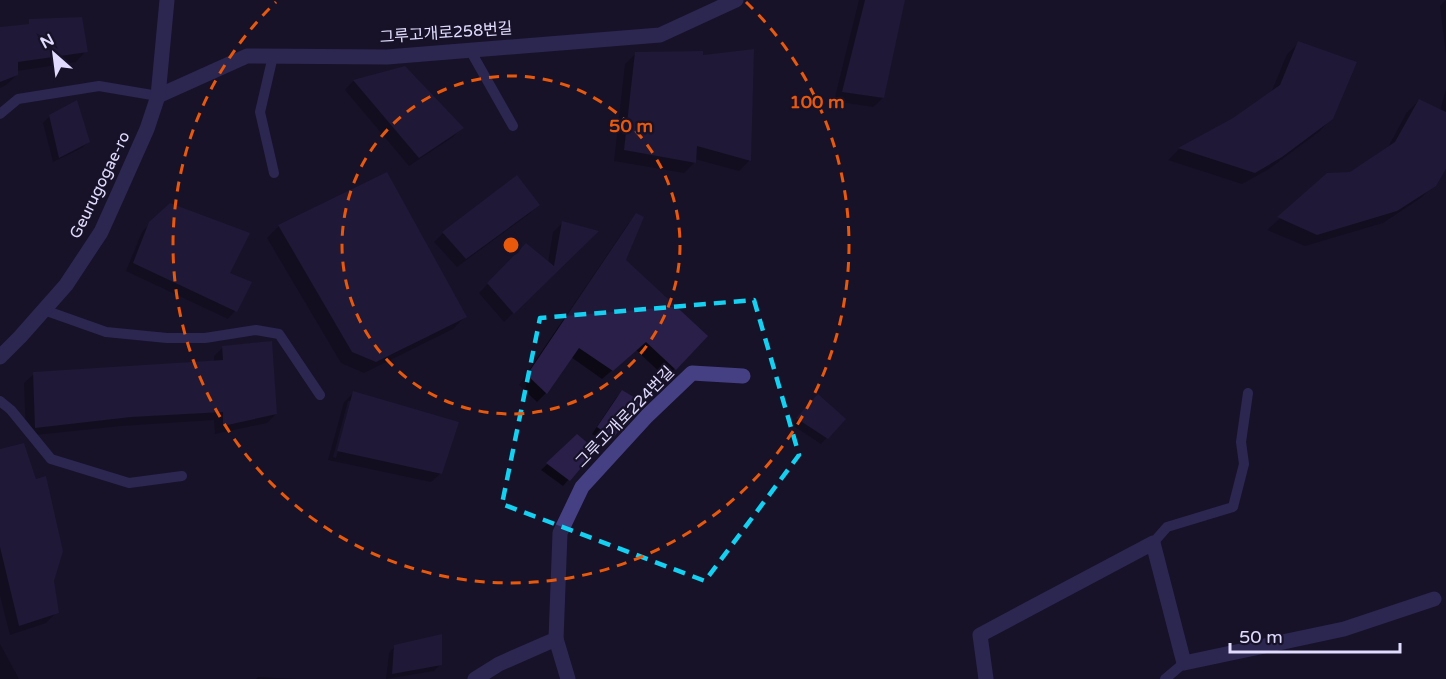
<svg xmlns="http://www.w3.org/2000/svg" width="1446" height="679" font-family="'Varela Round','Noto Sans KR',sans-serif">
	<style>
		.shadow { fill: #0007; fill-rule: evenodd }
		.building { fill: #291f48 }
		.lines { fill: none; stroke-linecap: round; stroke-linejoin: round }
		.service { stroke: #454084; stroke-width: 10 }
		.minor { stroke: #454084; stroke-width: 15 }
		.tertiary { stroke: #454084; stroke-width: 15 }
		.marked { fill: none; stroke: #14d1f1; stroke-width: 4.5; stroke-dasharray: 12 8; stroke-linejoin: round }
		.ring { fill: none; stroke: #e8590c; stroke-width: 3; stroke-dasharray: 10 8 }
		.labels { text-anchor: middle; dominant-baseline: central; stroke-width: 4.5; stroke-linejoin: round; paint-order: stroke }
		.street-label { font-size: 16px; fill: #e1dcfd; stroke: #171228 }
		.centre { fill: #e8590c; stroke: #171228; stroke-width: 3 }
		.ring-label { font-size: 18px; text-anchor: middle; font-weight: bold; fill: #e8590c; stroke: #171228; stroke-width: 4.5; stroke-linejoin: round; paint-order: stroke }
	</style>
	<rect width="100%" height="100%" fill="#171228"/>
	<!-- shadow -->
	<g class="shadow">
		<path d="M 859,0 L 903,0 L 883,98 L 873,107 L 834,101 Z"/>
		<path d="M 1446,0 L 1446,55 L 1440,6 Z"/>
		<path d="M 0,28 L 86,51 L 76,62 L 17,71 L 17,75 L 6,85 L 0,88 Z"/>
		<path d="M 1299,43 L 1332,118 L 1320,131 L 1269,169 L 1242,184 L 1168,160 L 1179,149 L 1234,119 L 1271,93 L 1287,54 Z"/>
		<path d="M 636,53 L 750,160 L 739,171 L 695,159 L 695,162 L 684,173 L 614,161 L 625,64 Z"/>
		<path d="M 405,67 L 462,128 L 453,137 L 409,166 L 345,90 L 353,81 Z"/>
		<path d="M 1446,89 L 1446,166 L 1434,185 L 1422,197 L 1383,223 L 1305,246 L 1267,230 L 1328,175 L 1350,174 L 1387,149 L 1407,112 L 1419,100 L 1440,111 Z"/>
		<path d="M 50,116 L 88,142 L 82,148 L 53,162 L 43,123 Z"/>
		<path d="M 538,205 L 529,214 L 457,267 L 434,242 L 443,233 Z"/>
		<path d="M 637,215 L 624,261 L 706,336 L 666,378 L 636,350 L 602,379 L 571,357 L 546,393 L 537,402 L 519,385 L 628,224 Z"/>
		<path d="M 150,223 L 228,273 L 235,311 L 228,319 L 126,271 L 142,232 Z"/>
		<path d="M 562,223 L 596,232 L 504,322 L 479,293 L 526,245 L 548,263 L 553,232 Z"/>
		<path d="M 279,226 L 465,317 L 453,329 L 364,373 L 341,363 L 267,238 Z"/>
		<path d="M 223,347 L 276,414 L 267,423 L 215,434 L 214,420 L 121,426 L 26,436 L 24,383 L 34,374 L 214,362 L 214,356 Z"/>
		<path d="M 622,392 L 640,403 L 606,443 L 592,434 L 616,398 Z"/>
		<path d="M 353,393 L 441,473 L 431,482 L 328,460 L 344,402 ZM 348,401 L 352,401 L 336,458 L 333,457 Z"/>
		<path d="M 812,402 L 844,420 L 821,444 L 792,425 Z"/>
		<path d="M 577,436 L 594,450 L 563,486 L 541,470 Z"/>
		<path d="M 0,451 L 52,580 L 57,612 L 46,623 L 10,635 L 0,596 Z"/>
		<path d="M 0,644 L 19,679 L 0,679 Z"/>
		<path d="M 395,646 L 441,664 L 434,671 L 386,679 L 389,653 Z"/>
		<path d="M 258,677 L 297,679 L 256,679 Z"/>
	</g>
	<!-- building -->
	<g class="building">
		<path d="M 865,0 L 905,0 L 884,98 L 842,92 Z"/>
		<path d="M 82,17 L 88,52 L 18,62 L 18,75 L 0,82 L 0,27 L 29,24 L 29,19 Z"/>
		<path d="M 1298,41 L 1357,62 L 1333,119 L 1282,157 L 1255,173 L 1178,148 L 1233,118 L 1280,85 Z"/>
		<path d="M 754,49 L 751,161 L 697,146 L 696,163 L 624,150 L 635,52 L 703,51 L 703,55 Z"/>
		<path d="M 405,66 L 464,128 L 419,158 L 353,80 Z"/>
		<path d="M 1419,99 L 1446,112 L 1446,169 L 1436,186 L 1397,211 L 1317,235 L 1277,217 L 1327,173 L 1350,172 L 1395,142 Z"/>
		<path d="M 77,100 L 90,142 L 59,158 L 49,115 Z"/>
		<path d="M 387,172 L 467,317 L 376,362 L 352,352 L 278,225 Z"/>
		<path d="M 517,175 L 540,205 L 466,259 L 442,232 Z"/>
		<path d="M 170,203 L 250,233 L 230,273 L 252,282 L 237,312 L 133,263 L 149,222 Z"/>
		<path d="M 636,213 L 644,217 L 626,260 L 708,336 L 676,370 L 646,342 L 613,371 L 579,348 L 547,394 L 527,375 Z"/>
		<path d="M 562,221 L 599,231 L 514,314 L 487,283 L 526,243 L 554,266 Z"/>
		<path d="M 272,341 L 277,414 L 223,426 L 223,412 L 131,417 L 35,428 L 33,372 L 223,360 L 222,346 Z"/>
		<path d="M 622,390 L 642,402 L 613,438 L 597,427 Z"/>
		<path d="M 353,391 L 459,422 L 442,474 L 337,451 Z"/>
		<path d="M 818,394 L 846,419 L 828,439 L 796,418 Z"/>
		<path d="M 577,434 L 596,450 L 570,481 L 546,463 Z"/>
		<path d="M 24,443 L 36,479 L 46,476 L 63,551 L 54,581 L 59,613 L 19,626 L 0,547 L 0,449 Z"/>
		<path d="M 442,634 L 442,665 L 392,674 L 394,645 Z"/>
	</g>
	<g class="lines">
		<!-- service -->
		<g class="service">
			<path d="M 470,50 L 513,126"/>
			<path d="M 273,56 L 260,112 L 274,173"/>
			<path d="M 0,114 L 18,99 L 99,86 L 158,96"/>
			<path d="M 44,310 L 106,332 L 167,338 L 205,338 L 256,330 L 279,334 L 320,395"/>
			<path d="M 0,401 L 11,410 L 51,459 L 129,483 L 182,476"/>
			<path d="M 1153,543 L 1167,527 L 1233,507 L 1244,464 L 1241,442 L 1248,393"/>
			<path d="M 1165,679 L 1184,663"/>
		</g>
		<!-- minor -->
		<g class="minor">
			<path d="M 158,96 L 247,56 L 387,57 L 660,35 L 736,0"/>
			<path d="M 556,639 L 568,679"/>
			<path d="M 475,679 L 499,664 L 556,639 L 560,533 L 582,487 L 647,416 L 692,373 L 743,376"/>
			<path d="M 986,679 L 980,635 L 1153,543 L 1184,663 L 1344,629 L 1434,599"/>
		</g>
		<!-- tertiary -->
		<path class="tertiary" d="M 0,357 L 20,337 L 66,285 L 101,232 L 119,192 L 147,129 L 158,96 L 167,0"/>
	</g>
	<!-- marked area -->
	<path d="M0 0H1446V679H0ZM 754,300 L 799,455 L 705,581 L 502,504 L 540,318 Z" fill="#171228" fill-opacity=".55" fill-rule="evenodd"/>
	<path class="marked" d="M 754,300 L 799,455 L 705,581 L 502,504 L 540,318 Z"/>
	<!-- distance rings -->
	<g class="ring">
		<circle cx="511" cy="245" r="169"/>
		<path d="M746 2A338 338 0 1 1 276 2"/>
	</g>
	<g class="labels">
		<!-- street labels -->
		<g class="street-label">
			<text transform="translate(446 33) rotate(-4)">그루고개로258번길</text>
			<text transform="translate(100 185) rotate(-64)">Geurugogae-ro</text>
			<text transform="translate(625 417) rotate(-46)">그루고개로224번길</text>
		</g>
	</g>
	<circle cx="511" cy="245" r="9" class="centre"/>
	<g class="ring-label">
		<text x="817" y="108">100 m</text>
		<text x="631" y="132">50 m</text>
	</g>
	<!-- north arrow -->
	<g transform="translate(54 54) rotate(332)" stroke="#171228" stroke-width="4.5" paint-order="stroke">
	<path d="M0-4.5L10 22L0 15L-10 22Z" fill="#e1dcfd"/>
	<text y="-9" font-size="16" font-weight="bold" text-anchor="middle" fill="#e1dcfd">N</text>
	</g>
	<!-- scale -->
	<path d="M1230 643v9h170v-9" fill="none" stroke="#e1dcfd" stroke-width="3"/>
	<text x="1239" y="643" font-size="18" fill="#e1dcfd" stroke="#171228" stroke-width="4.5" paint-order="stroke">50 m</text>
</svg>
